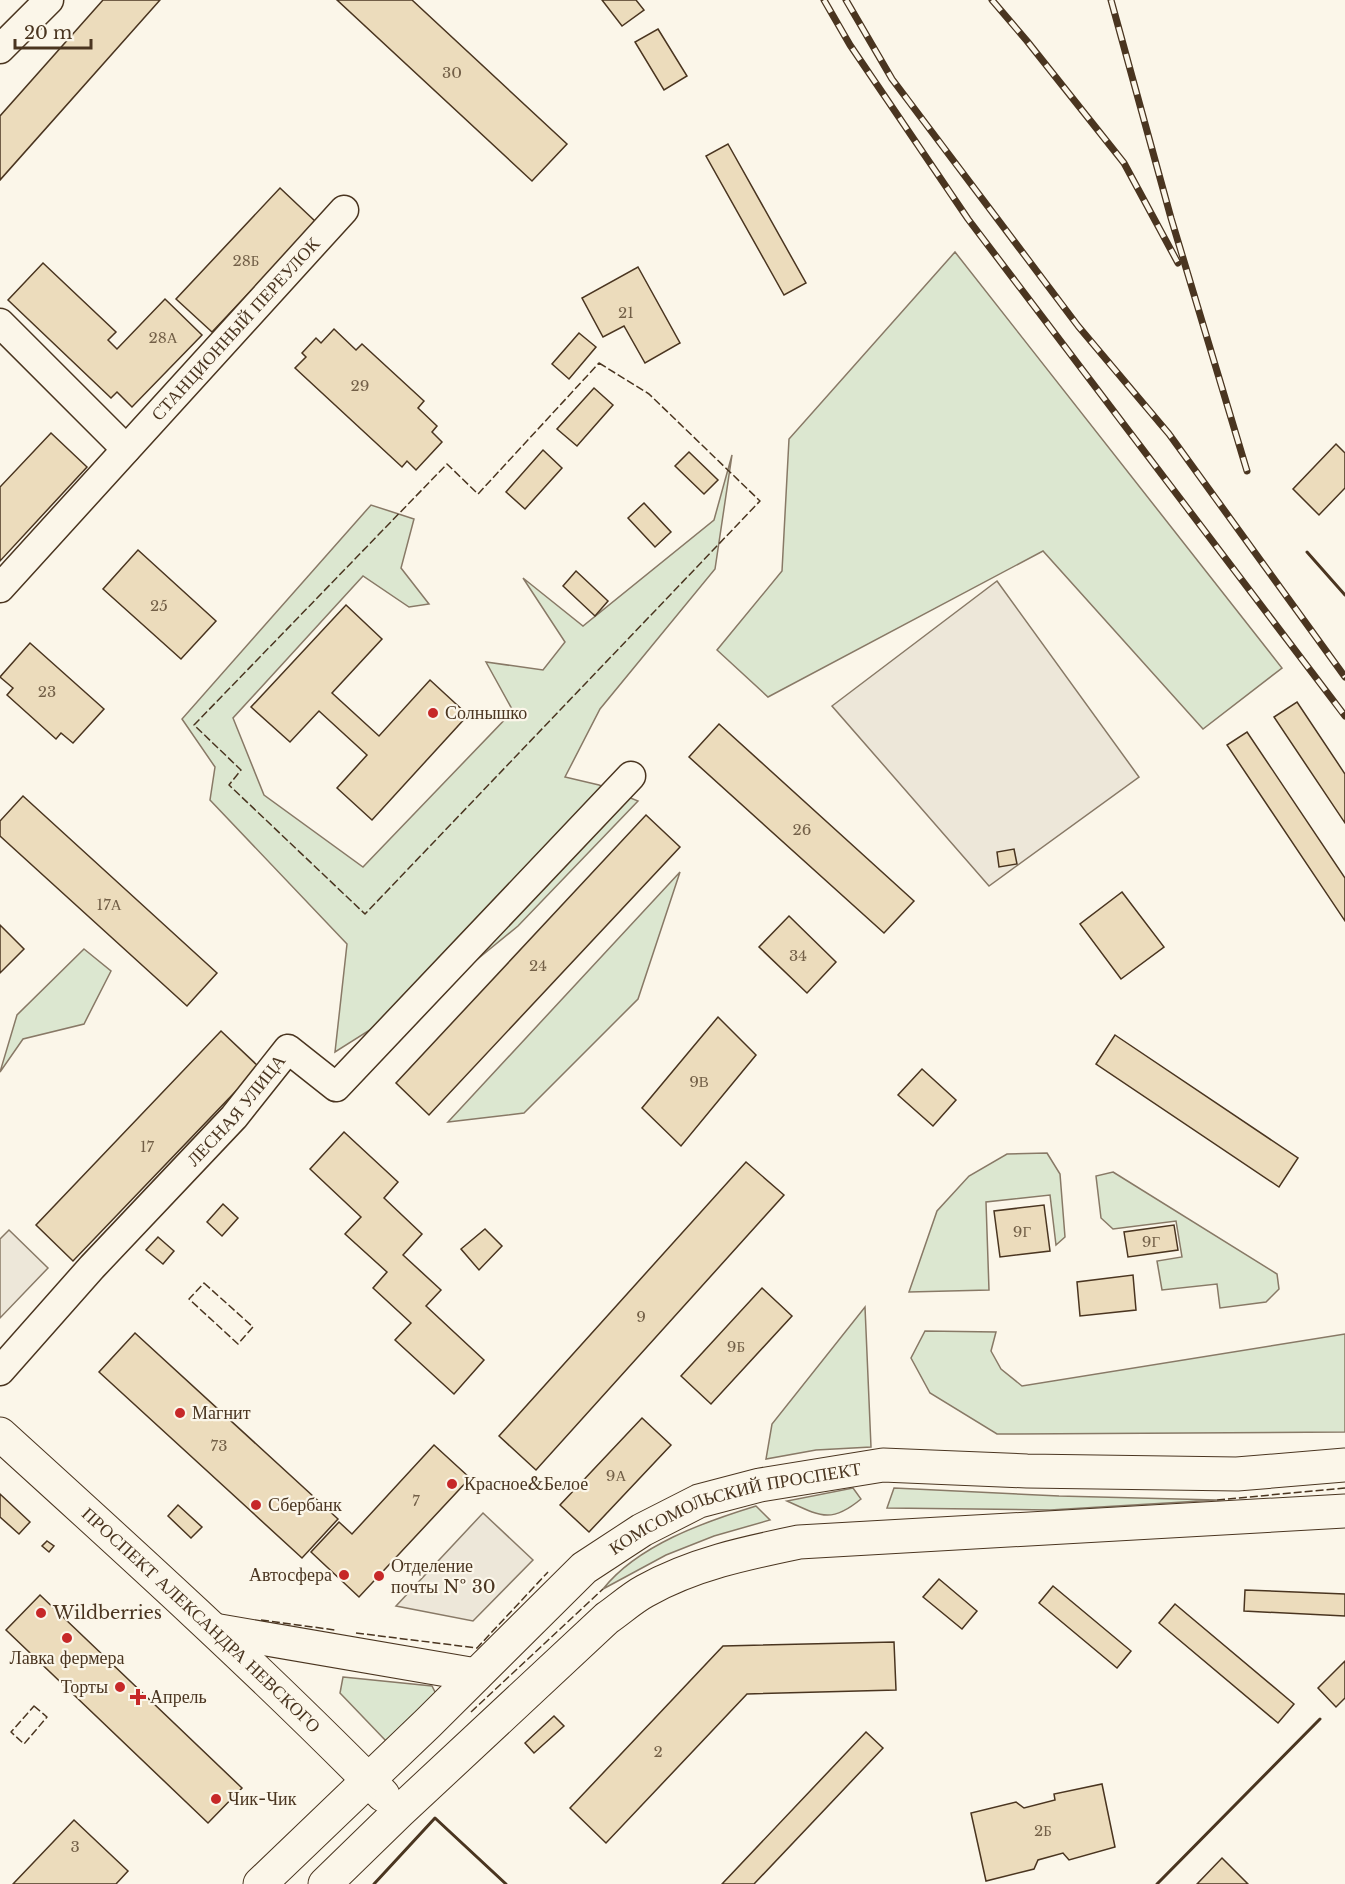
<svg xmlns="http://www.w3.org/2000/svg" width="1345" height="1884" font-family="'Libre Baskerville',serif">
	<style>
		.green { fill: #dce7d0; stroke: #887966; stroke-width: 1.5 }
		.parking { fill: #ede7d9; stroke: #887966; stroke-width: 1.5 }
		.building { fill: #ecdcbc; stroke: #4a3520; stroke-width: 1.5 }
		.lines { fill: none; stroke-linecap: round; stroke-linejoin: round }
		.minor-casing { stroke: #4a3520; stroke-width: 31 }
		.major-casing { stroke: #4a3520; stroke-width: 35 }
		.minor { stroke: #fbf6e9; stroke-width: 28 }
		.major { stroke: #fbf6e9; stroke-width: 33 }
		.rail-casing { stroke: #4a3520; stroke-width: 7 }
		.rail { stroke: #fbf6e9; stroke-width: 4.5; stroke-dasharray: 14; stroke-linecap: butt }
		.fence { stroke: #4a3520; stroke-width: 1.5; stroke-dasharray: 8 3; stroke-linecap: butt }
		.wall { stroke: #4a3520; stroke-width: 3 }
		.poi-dot { fill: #c62828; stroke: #fbf6e9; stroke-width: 2 }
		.labels { text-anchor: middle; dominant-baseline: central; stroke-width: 4.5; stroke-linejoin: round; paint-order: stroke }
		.number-label { font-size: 15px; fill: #725f47 }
		.street-label { font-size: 18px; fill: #4a3520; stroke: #fbf6e9 }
		.poi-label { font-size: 18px; fill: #4a3520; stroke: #fbf6e9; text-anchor: start }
	</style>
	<rect width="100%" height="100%" fill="#fbf6e9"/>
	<!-- green -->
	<g class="green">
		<path d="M 955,252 L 1282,668 L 1203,729 L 1043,551 L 768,697 L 717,650 L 782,571 L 789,439 Z"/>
		<path d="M 732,455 L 715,569 L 600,709 L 565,777 L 599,785 L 638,801 L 518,926 L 463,971 L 335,1052 L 347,944 L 210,800 L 215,767 L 182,719 L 371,505 L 414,519 L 401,568 L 429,604 L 409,607 L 363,576 L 233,718 L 264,795 L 363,867 L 513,711 L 486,662 L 543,670 L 565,642 L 523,578 L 583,626 L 714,520 Z"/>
		<path d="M 680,872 L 638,999 L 524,1113 L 448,1122 Z"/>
		<path d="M 84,949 L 111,971 L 84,1024 L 23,1039 L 0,1072 L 17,1015 Z"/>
		<path d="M 1047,1153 L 1060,1174 L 1065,1237 L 1056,1245 L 1050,1195 L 986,1202 L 989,1290 L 909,1292 L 937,1211 L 969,1176 L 1007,1154 Z"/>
		<path d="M 1113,1172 L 1277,1274 L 1279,1289 L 1266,1302 L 1220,1308 L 1217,1284 L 1162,1290 L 1157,1261 L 1182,1257 L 1176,1221 L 1113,1229 L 1101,1218 L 1096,1176 Z"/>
		<path d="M 865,1307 L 871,1447 L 816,1450 L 766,1459 L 772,1424 Z"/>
		<path d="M 925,1331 L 996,1332 L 991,1351 L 1001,1369 L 1022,1386 L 1345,1334 L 1345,1432 L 997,1434 L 930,1393 L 911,1358 Z"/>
		<path d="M 853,1488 L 861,1499 C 831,1524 820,1516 787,1501 Z"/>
		<path d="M 894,1488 L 1059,1496 L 1217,1500 L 1050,1510 L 887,1508 Z"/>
		<path d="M 756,1506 L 770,1520 L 714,1536 L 666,1555 L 603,1589 C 638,1545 704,1522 756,1506 Z"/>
		<path d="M 343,1677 L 432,1686 L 440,1702 L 387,1742 L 340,1693 Z"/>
	</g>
	<!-- parking -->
	<g class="parking">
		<path d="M 997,581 L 1139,777 L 989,886 L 832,706 Z"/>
		<path d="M 9,1230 L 48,1268 L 0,1318 L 0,1239 Z"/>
		<path d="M 483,1513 L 533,1560 L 473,1621 L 396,1606 Z"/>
	</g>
	<!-- building -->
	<g class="building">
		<path d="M 103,0 L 160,0 L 0,180 L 0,116 Z"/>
		<path d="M 337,0 L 412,0 L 567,144 L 532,181 Z"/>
		<path d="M 602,0 L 636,0 L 644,10 L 622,26 Z"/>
		<path d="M 658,29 L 687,76 L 664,90 L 635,42 Z"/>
		<path d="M 728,144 L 806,283 L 784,295 L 706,156 Z"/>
		<path d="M 280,188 L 316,222 L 212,332 L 176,299 Z"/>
		<path d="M 43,263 L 116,332 L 108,340 L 117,349 L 165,299 L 202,335 L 132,407 L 117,392 L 111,398 L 8,300 Z"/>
		<path d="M 638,267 L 680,343 L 645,363 L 624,326 L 603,337 L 582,298 Z"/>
		<path d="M 334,329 L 356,350 L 362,344 L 424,401 L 418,408 L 437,426 L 432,432 L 442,442 L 416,470 L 407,461 L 402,467 L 295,368 L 306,357 L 302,353 L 316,338 L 321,343 Z"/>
		<path d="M 579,333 L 596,347 L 569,379 L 552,364 Z"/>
		<path d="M 594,388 L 613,405 L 577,446 L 557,429 Z"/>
		<path d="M 51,433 L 87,467 L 0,561 L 0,487 Z"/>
		<path d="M 1336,444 L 1345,453 L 1345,488 L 1319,515 L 1293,489 Z"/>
		<path d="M 543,450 L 562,468 L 525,509 L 506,492 Z"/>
		<path d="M 689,452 L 718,480 L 704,494 L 675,466 Z"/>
		<path d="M 644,503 L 671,532 L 655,547 L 628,518 Z"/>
		<path d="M 138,550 L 216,621 L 181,659 L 103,589 Z"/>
		<path d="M 576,571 L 608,601 L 595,616 L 563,586 Z"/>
		<path d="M 346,605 L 382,639 L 332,693 L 379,736 L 430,680 L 468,715 L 372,820 L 337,788 L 367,755 L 319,711 L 290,742 L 251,707 Z"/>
		<path d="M 30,643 L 104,709 L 73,743 L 61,733 L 56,739 L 7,695 L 13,688 L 0,677 Z"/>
		<path d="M 1297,702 L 1345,774 L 1345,823 L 1274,717 Z"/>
		<path d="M 719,724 L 914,901 L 884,933 L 689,757 Z"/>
		<path d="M 1247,732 L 1345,878 L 1345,921 L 1227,745 Z"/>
		<path d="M 23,796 L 217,973 L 187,1006 L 0,836 L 0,821 Z"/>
		<path d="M 646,815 L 680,847 L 429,1115 L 396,1083 Z"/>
		<path d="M 1014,849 L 1017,864 L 999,867 L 997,852 Z"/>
		<path d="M 1122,892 L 1164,947 L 1121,979 L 1080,924 Z"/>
		<path d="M 789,916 L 836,962 L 807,993 L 759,947 Z"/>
		<path d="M 0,925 L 24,949 L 0,973 Z"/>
		<path d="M 718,1017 L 756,1055 L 681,1146 L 642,1108 Z"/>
		<path d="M 221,1031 L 259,1067 L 73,1261 L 36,1225 Z"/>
		<path d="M 1115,1035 L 1298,1158 L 1279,1187 L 1096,1064 Z"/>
		<path d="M 922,1069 L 956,1100 L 933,1126 L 898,1095 Z"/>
		<path d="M 344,1132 L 398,1182 L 384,1198 L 422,1234 L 403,1255 L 441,1290 L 426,1306 L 484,1360 L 454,1394 L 395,1340 L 411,1323 L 373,1288 L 387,1272 L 345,1234 L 361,1217 L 310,1169 Z"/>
		<path d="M 746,1162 L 784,1195 L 536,1470 L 499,1436 Z"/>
		<path d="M 223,1204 L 238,1218 L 222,1236 L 207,1222 Z"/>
		<path d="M 1044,1205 L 1050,1251 L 1000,1257 L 994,1211 Z"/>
		<path d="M 1174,1225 L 1178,1250 L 1128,1257 L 1124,1232 Z"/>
		<path d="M 485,1229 L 502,1246 L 479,1270 L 461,1249 Z"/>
		<path d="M 158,1237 L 174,1251 L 163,1264 L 146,1250 Z"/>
		<path d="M 1133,1275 L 1136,1310 L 1080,1316 L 1077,1282 Z"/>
		<path d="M 762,1288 L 792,1316 L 711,1404 L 681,1376 Z"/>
		<path d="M 135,1333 L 338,1519 L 302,1558 L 99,1372 Z"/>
		<path d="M 642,1418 L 671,1445 L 589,1532 L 560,1505 Z"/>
		<path d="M 434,1445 L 470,1478 L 359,1597 L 311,1552 L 339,1522 L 352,1534 Z"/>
		<path d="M 0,1494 L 30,1522 L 19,1534 L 0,1517 Z"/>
		<path d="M 178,1505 L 202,1527 L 191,1538 L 168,1516 Z"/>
		<path d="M 47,1541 L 54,1546 L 49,1552 L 42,1546 Z"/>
		<path d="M 939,1579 L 977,1611 L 962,1629 L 923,1597 Z"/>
		<path d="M 1053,1586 L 1131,1651 L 1117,1668 L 1039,1603 Z"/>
		<path d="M 1245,1590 L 1345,1594 L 1345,1616 L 1244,1611 Z"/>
		<path d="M 40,1595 L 242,1788 L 208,1823 L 6,1630 Z"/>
		<path d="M 1175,1604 L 1294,1704 L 1278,1723 L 1159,1623 Z"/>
		<path d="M 894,1642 L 896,1690 L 747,1694 L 606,1843 L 570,1808 L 723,1646 Z"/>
		<path d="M 1345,1661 L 1345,1698 L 1336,1707 L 1318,1688 Z"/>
		<path d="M 554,1716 L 564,1726 L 534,1753 L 525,1743 Z"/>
		<path d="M 866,1732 L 883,1748 L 754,1884 L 722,1884 Z"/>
		<path d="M 1102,1784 L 1115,1847 L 1069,1860 L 1063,1853 L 1038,1860 L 1034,1869 L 986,1881 L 971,1813 L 1016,1802 L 1024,1808 L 1055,1800 L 1054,1794 Z"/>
		<path d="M 74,1820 L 128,1871 L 116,1884 L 13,1884 Z"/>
		<path d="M 1222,1858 L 1248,1884 L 1197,1884 Z"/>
	</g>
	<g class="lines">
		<!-- minor casing -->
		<g class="minor-casing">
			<g id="minor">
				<path d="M 0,49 L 49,0"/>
				<path d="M 0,323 L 126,449"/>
				<path id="s1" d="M 0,588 L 344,210"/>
				<path id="s2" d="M 0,1371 L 92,1267 L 234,1117 L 288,1049 L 336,1087 L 631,776"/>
			</g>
		</g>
		<!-- major casing -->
		<g class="major-casing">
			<g id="major">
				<path id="s3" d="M 0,1434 C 130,1552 260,1670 383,1795"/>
				<path d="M 214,1630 L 476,1675"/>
				<path id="s4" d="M 260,1884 L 428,1723 L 584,1568 L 642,1530 L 699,1501 L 760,1485 L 883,1465 L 1027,1471 L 1237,1474 L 1345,1465"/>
				<path d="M 325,1884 L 399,1812 L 607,1618 C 620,1609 632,1598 645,1591 C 693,1564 746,1553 799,1542 L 1345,1511"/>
			</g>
		</g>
		<!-- minor -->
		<use href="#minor" class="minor"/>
		<!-- major -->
		<use href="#major" class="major"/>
		<!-- rail casing -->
		<g class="rail-casing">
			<g id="rail">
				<path d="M 824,0 L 850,45 L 968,219 L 1345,716"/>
				<path d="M 846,0 L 892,79 L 1078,326 L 1169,434 L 1345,677"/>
				<path d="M 992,0 L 1027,41 L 1124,163 L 1178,263"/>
				<path d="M 1111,0 L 1171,218 L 1247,471"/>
			</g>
		</g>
		<!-- rail -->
		<use href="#rail" class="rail"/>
		<!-- fence -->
		<g class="fence">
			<path d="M 599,363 L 649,394 L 760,501 L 365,914 L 229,785 L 241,770 L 194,725 L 447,464 L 478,494 Z"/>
			<path d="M 204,1283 L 253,1327 L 238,1344 L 189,1299 Z"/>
			<path d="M 1217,1500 L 1345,1488"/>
			<path d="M 261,1620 L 335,1630"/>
			<path d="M 356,1633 L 477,1648 L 548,1572"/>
			<path d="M 34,1706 L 47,1717 L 24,1744 L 11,1732 Z"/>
			<path d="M 471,1712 L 603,1589"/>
		</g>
		<!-- wall -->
		<g class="wall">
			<path d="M 1307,552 L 1345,595"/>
			<path d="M 374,1884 L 435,1818 L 506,1884"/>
			<path d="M 1157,1884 L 1320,1719"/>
		</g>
	</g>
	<!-- markers -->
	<g class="poi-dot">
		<circle cx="433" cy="713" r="6"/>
		<circle cx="180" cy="1413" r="6"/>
		<circle cx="452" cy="1484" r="6"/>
		<circle cx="256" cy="1505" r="6"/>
		<circle cx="344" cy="1575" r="6"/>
		<circle cx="379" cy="1576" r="6"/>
		<circle cx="41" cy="1613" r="6"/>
		<circle cx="67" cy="1638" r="6"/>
		<circle cx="120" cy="1687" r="6"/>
		<path d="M135 1688h6v6h6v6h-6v6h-6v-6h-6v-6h6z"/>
		<circle cx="216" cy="1799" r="6"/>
	</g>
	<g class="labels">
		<!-- number labels -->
		<g class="number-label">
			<text x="452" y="72">30</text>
			<text x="246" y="260">28Б</text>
			<text x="626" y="312">21</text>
			<text x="163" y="337">28А</text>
			<text x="360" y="385">29</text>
			<text x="159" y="605">25</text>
			<text x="47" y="691">23</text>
			<text x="802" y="829">26</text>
			<text x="109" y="904">17А</text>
			<text x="798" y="955">34</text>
			<text x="538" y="965">24</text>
			<text x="699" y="1081">9В</text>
			<text x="147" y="1146">17</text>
			<text x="1022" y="1231">9Г</text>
			<text x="1151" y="1241">9Г</text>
			<text x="641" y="1316">9</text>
			<text x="736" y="1346">9Б</text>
			<text x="219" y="1445">73</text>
			<text x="616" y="1475">9А</text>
			<text x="416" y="1500">7</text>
			<text x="658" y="1751">2</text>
			<text x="1043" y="1830">2Б</text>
			<text x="75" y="1846">3</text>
		</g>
		<!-- street labels -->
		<g class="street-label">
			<text stroke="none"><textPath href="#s1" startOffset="350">СТАНЦИОННЫЙ ПЕРЕУЛОК</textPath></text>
			<text stroke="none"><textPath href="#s2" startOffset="352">ЛЕСНАЯ УЛИЦА</textPath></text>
			<text stroke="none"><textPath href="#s4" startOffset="618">КОМСОМОЛЬСКИЙ ПРОСПЕКТ</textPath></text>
			<text stroke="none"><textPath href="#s3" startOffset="274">ПРОСПЕКТ АЛЕКСАНДРА НЕВСКОГО</textPath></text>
		</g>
		<!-- poi labels -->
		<g class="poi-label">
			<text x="445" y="713">Солнышко</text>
			<text x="192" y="1413">Магнит</text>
			<text x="464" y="1484">Красное&amp;Белое</text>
			<text x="268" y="1505">Сбербанк</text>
			<text x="391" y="1566">Отделение<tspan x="391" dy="21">почты № 30</tspan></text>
			<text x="332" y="1575" text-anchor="end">Автосфера</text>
			<text x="53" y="1613">Wildberries</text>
			<text x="67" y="1658" text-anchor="middle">Лавка фермера</text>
			<text x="108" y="1687" text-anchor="end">Торты</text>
			<text x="150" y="1697">Апрель</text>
			<text x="228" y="1799">Чик-Чик</text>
		</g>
	</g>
	<!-- scale -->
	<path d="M15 39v9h76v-9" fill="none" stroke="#4a3520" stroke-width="3"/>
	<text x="24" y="39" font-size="18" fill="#4a3520" stroke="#fbf6e9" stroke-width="4.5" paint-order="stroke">20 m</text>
</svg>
